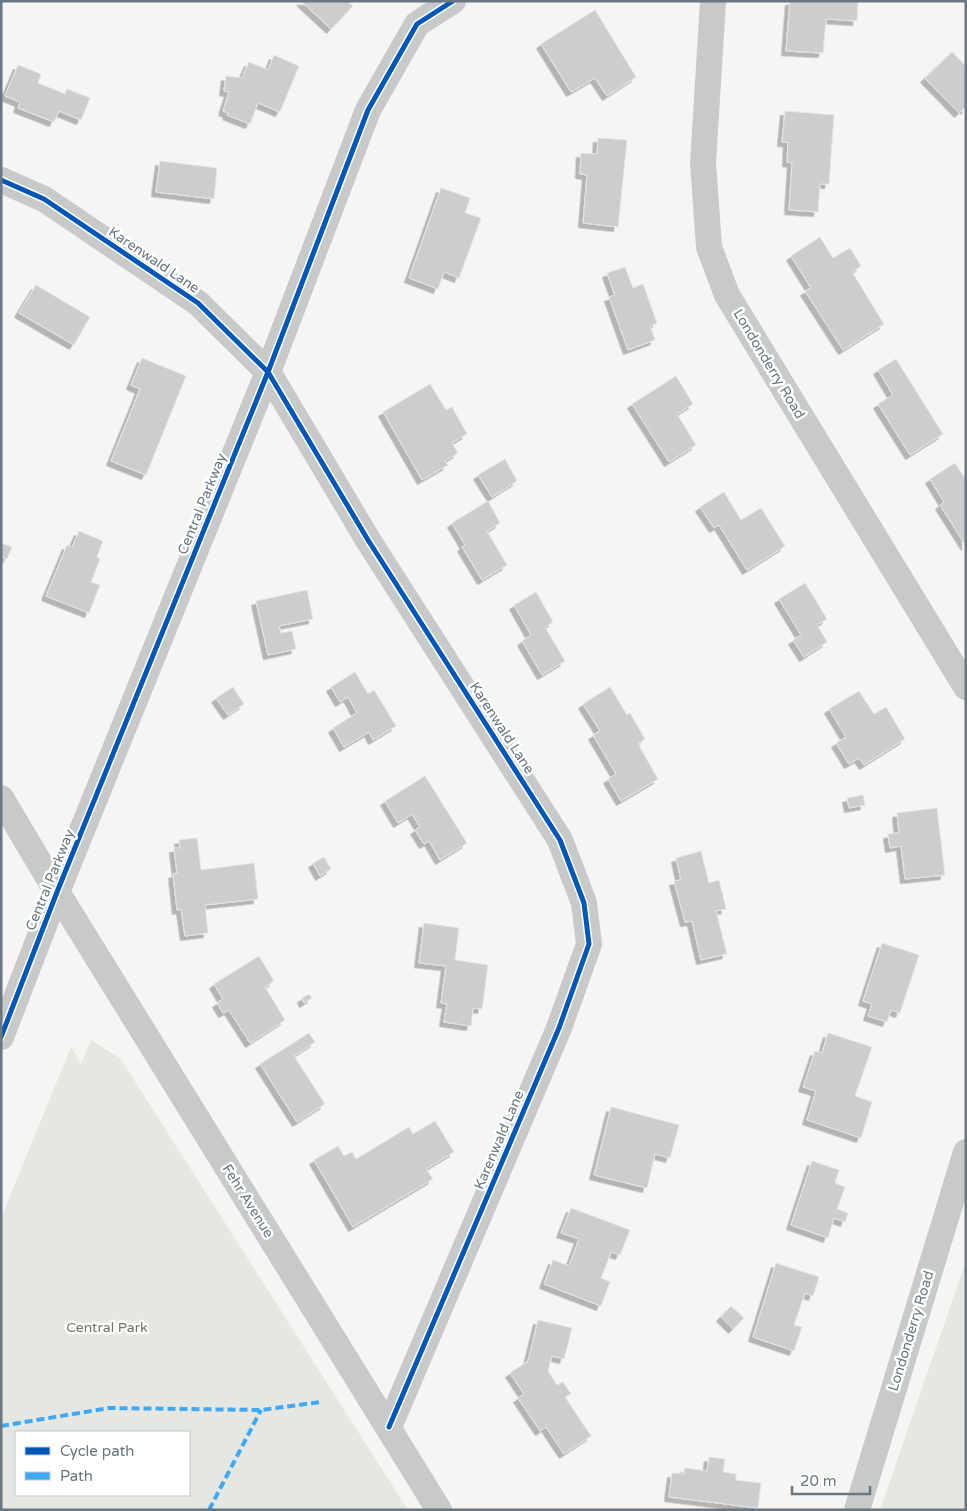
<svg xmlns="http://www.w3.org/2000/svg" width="967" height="1511" font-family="'Varela Round',sans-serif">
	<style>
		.green { fill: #e4e7e2; fill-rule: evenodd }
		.building { fill: #cccdce; stroke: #e4e4e4; filter: url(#shadow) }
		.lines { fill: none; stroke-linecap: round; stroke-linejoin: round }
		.street { stroke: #c8caca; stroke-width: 26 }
		.quiet { stroke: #3fa9f5; stroke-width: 4; stroke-dasharray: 8 4; stroke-linecap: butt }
		.cycleway-casing { stroke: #fff; stroke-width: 8 }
		.cycleway { stroke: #0057b8; stroke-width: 5 }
		.labels { text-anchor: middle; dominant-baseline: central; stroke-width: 5; stroke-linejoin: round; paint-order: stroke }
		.street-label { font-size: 14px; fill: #687781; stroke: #fff }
		.park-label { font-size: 14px; fill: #6b7966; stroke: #fff }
	</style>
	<defs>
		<filter id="shadow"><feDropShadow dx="-4.5" dy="4.5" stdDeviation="0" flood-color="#0004"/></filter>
	</defs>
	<rect width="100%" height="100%" fill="#f5f5f4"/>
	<!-- green -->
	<g class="green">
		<path d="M 91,1040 L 120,1058 L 408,1510 L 1,1510 L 1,1218 L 71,1047 L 81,1064 ZM 16,1432 L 189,1432 L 189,1495 L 16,1495 Z"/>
		<path d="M 966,1261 L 966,1510 L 880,1510 Z"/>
	</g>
	<!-- building -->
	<g class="building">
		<path d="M 301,1 L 347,1 L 353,6 L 331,29 Z"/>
		<path d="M 790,1 L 858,1 L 857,21 L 826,19 L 823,53 L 786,51 Z"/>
		<path d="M 595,10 L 636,77 L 607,96 L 595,78 L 571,92 L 541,44 Z"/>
		<path d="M 952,52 L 966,66 L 966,110 L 964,108 L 959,113 L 925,78 Z"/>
		<path d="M 274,55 L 299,66 L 280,112 L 258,103 L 250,124 L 227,115 L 228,113 L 223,111 L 229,92 L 224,91 L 226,76 L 242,78 L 249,62 L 268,70 Z"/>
		<path d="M 18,65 L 41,74 L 38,83 L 65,94 L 67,89 L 90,98 L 81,120 L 59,111 L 54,122 L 18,108 L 20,102 L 5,96 Z"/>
		<path d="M 785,111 L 834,115 L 829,184 L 820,184 L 818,212 L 789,210 L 792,163 L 787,162 L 788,142 L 782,142 Z"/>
		<path d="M 598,138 L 627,140 L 618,227 L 583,223 L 587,175 L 580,174 L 581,153 L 597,154 Z"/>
		<path d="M 160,161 L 217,168 L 214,199 L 156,192 Z"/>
		<path d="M 441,188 L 470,198 L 465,213 L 481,218 L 459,278 L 444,272 L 438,289 L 409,278 Z"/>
		<path d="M 820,237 L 833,258 L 850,248 L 861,266 L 852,272 L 884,324 L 843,350 L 805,291 L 811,288 L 791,256 Z"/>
		<path d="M 625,267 L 633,288 L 643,284 L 657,323 L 650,326 L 655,340 L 628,350 L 609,297 L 615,295 L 607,273 Z"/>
		<path d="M 36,285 L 90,317 L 74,345 L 19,313 Z"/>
		<path d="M 142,358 L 186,376 L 146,475 L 111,461 L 140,389 L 131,385 Z"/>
		<path d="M 896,359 L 943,434 L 910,455 L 878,404 L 893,395 L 878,370 Z"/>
		<path d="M 676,376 L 693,404 L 677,414 L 696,445 L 669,462 L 632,404 Z"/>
		<path d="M 430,384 L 446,410 L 452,407 L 467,434 L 452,443 L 458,453 L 445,461 L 448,465 L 422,480 L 383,412 Z"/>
		<path d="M 505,459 L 517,481 L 492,497 L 478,475 Z"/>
		<path d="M 955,463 L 966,480 L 966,546 L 940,505 L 944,502 L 930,479 Z"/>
		<path d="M 724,492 L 741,520 L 761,508 L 785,546 L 747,570 L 719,525 L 714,528 L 700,507 Z"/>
		<path d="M 488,501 L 500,523 L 487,531 L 507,565 L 482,580 L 462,547 L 465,545 L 452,523 Z"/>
		<path d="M 79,531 L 103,541 L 97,557 L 100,559 L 91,582 L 100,585 L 89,613 L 46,596 L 67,545 L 72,547 Z"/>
		<path d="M 1,543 L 12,547 L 7,559 L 1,557 Z"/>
		<path d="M 805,583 L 827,619 L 817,625 L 827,642 L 804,657 L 793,640 L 801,635 L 779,599 Z"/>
		<path d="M 307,590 L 313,619 L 279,626 L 281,633 L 292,631 L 296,649 L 268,655 L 256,601 Z"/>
		<path d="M 536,592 L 553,622 L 545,627 L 565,661 L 542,675 L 522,641 L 531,635 L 514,605 Z"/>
		<path d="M 355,672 L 368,694 L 374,690 L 396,726 L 373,740 L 369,732 L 344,747 L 333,728 L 357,713 L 348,697 L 340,702 L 331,687 Z"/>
		<path d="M 233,687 L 244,704 L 228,715 L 216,698 Z"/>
		<path d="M 610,687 L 627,715 L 630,713 L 645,739 L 638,744 L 658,779 L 621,801 L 608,779 L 616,774 L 593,735 L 600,731 L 583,704 Z"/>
		<path d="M 859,691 L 874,714 L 886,707 L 905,739 L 864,765 L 859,758 L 849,764 L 836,743 L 846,737 L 829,709 Z"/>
		<path d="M 425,776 L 467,843 L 440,860 L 429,841 L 424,844 L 415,830 L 420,827 L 412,814 L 398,823 L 385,801 Z"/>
		<path d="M 863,795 L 865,805 L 849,808 L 847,798 Z"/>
		<path d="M 937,808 L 945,875 L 905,879 L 901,846 L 890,848 L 888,834 L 899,833 L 897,813 Z"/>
		<path d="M 197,838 L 201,870 L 254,863 L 258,899 L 205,905 L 208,933 L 185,936 L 181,909 L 177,910 L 173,874 L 177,873 L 174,848 L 180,848 L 179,840 Z"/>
		<path d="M 701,851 L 709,883 L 719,880 L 726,909 L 716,911 L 727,954 L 701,960 L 692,921 L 685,922 L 674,881 L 681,880 L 676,858 Z"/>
		<path d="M 324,857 L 331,869 L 320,876 L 313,863 Z"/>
		<path d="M 424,923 L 459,928 L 455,960 L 488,965 L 482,1009 L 473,1008 L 471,1026 L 444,1022 L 447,1004 L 441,1003 L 446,966 L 419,963 Z"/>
		<path d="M 882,943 L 919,955 L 900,1013 L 891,1010 L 887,1022 L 868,1016 L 872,1004 L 863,1001 Z"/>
		<path d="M 259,956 L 274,981 L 265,987 L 285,1020 L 250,1043 L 229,1010 L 223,1013 L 217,1003 L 223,999 L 214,984 Z"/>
		<path d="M 309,994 L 312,998 L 304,1003 L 302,998 Z"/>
		<path d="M 309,1033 L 315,1042 L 294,1056 L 325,1104 L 297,1122 L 260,1064 Z"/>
		<path d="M 828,1033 L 872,1047 L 855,1096 L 872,1102 L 861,1138 L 807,1120 L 816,1091 L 803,1087 L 815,1051 L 822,1053 Z"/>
		<path d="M 611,1107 L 679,1125 L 670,1158 L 655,1154 L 647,1188 L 594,1175 Z"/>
		<path d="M 435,1121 L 454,1152 L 426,1169 L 433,1179 L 353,1227 L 314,1160 L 338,1146 L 344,1156 L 352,1152 L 356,1159 L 409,1127 L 413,1134 Z"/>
		<path d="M 812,1161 L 839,1170 L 835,1183 L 845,1187 L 837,1209 L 848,1213 L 845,1222 L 834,1218 L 828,1238 L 791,1225 Z"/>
		<path d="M 571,1208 L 630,1230 L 620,1255 L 611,1252 L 601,1278 L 610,1282 L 601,1306 L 544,1284 L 553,1260 L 569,1266 L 579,1239 L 561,1233 Z"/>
		<path d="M 776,1263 L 819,1277 L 813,1296 L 805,1293 L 794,1325 L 802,1327 L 794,1351 L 753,1337 Z"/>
		<path d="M 731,1306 L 744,1318 L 733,1329 L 721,1317 Z"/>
		<path d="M 538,1320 L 572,1328 L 564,1359 L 552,1356 L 548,1371 L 557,1385 L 563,1382 L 571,1394 L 565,1397 L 591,1436 L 564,1454 L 546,1427 L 540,1431 L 518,1398 L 524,1394 L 510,1373 L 528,1361 Z"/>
		<path d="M 709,1457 L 725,1459 L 723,1472 L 736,1474 L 736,1480 L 761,1483 L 758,1508 L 669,1497 L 672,1473 L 684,1474 L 685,1468 L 707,1471 Z"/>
	</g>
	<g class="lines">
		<!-- street -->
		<g class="street">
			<path d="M 713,1 L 703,163 L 709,247 L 727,295 L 966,687"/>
			<path d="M 1,180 L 44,199 L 198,303 L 268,372 L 368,540 L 560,840 L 584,903 L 589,944 L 559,1028 L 389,1427"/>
			<path d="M 1,798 L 57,892 L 439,1510"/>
			<path d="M 1,1037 L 57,892 L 268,372 L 368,110 L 417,24 L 453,1"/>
			<path d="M 857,1510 L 966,1152"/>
		</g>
		<!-- quiet -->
		<g class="quiet">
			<path d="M 1,1426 L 109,1408 L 261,1410 L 321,1402"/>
			<path d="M 209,1510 L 261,1410"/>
		</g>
		<!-- cycleway casing -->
		<g class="cycleway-casing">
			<g id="cycleway">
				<path d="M 1,180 L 44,199 L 198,303 L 268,372 L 368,540 L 560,840 L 584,903 L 589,944 L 559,1028 L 389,1427"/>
				<path d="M 1,1037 L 57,892 L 268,372 L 368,110 L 417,24 L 453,1"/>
			</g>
		</g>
		<!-- cycleway -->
		<use href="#cycleway" class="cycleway"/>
	</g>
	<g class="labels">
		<!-- street labels -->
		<g class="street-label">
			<text transform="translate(154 260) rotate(34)">Karenwald Lane</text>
			<text transform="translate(769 364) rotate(59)">Londonderry Road</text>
			<text transform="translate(202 504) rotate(-68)">Central Parkway</text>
			<text transform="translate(502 728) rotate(57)">Karenwald Lane</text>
			<text transform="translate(50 880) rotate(-68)">Central Parkway</text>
			<text transform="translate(499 1140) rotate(-67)">Karenwald Lane</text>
			<text transform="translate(248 1201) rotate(58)">Fehr Avenue</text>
			<text transform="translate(911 1331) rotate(-73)">Londonderry Road</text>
		</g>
		<!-- park labels -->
		<g class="park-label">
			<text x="107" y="1327">Central Park</text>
		</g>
	</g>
	<!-- border -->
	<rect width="967" height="1511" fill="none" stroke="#687781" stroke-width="5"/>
	<!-- legend -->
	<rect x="15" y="1431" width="175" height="65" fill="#ffffff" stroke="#c3c9cd"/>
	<rect x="25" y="1447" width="25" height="8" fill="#0057b8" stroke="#c3c9cd"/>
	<text x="60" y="1456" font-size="15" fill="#687781">Cycle path</text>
	<rect x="25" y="1472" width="25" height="8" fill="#3fa9f5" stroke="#c3c9cd"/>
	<text x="60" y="1481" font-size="15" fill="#687781">Path</text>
	<!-- scale -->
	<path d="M792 1486v8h78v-8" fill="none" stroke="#687781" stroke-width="2.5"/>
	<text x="800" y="1486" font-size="15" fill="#687781" stroke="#ffffff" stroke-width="4" paint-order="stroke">20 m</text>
</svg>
